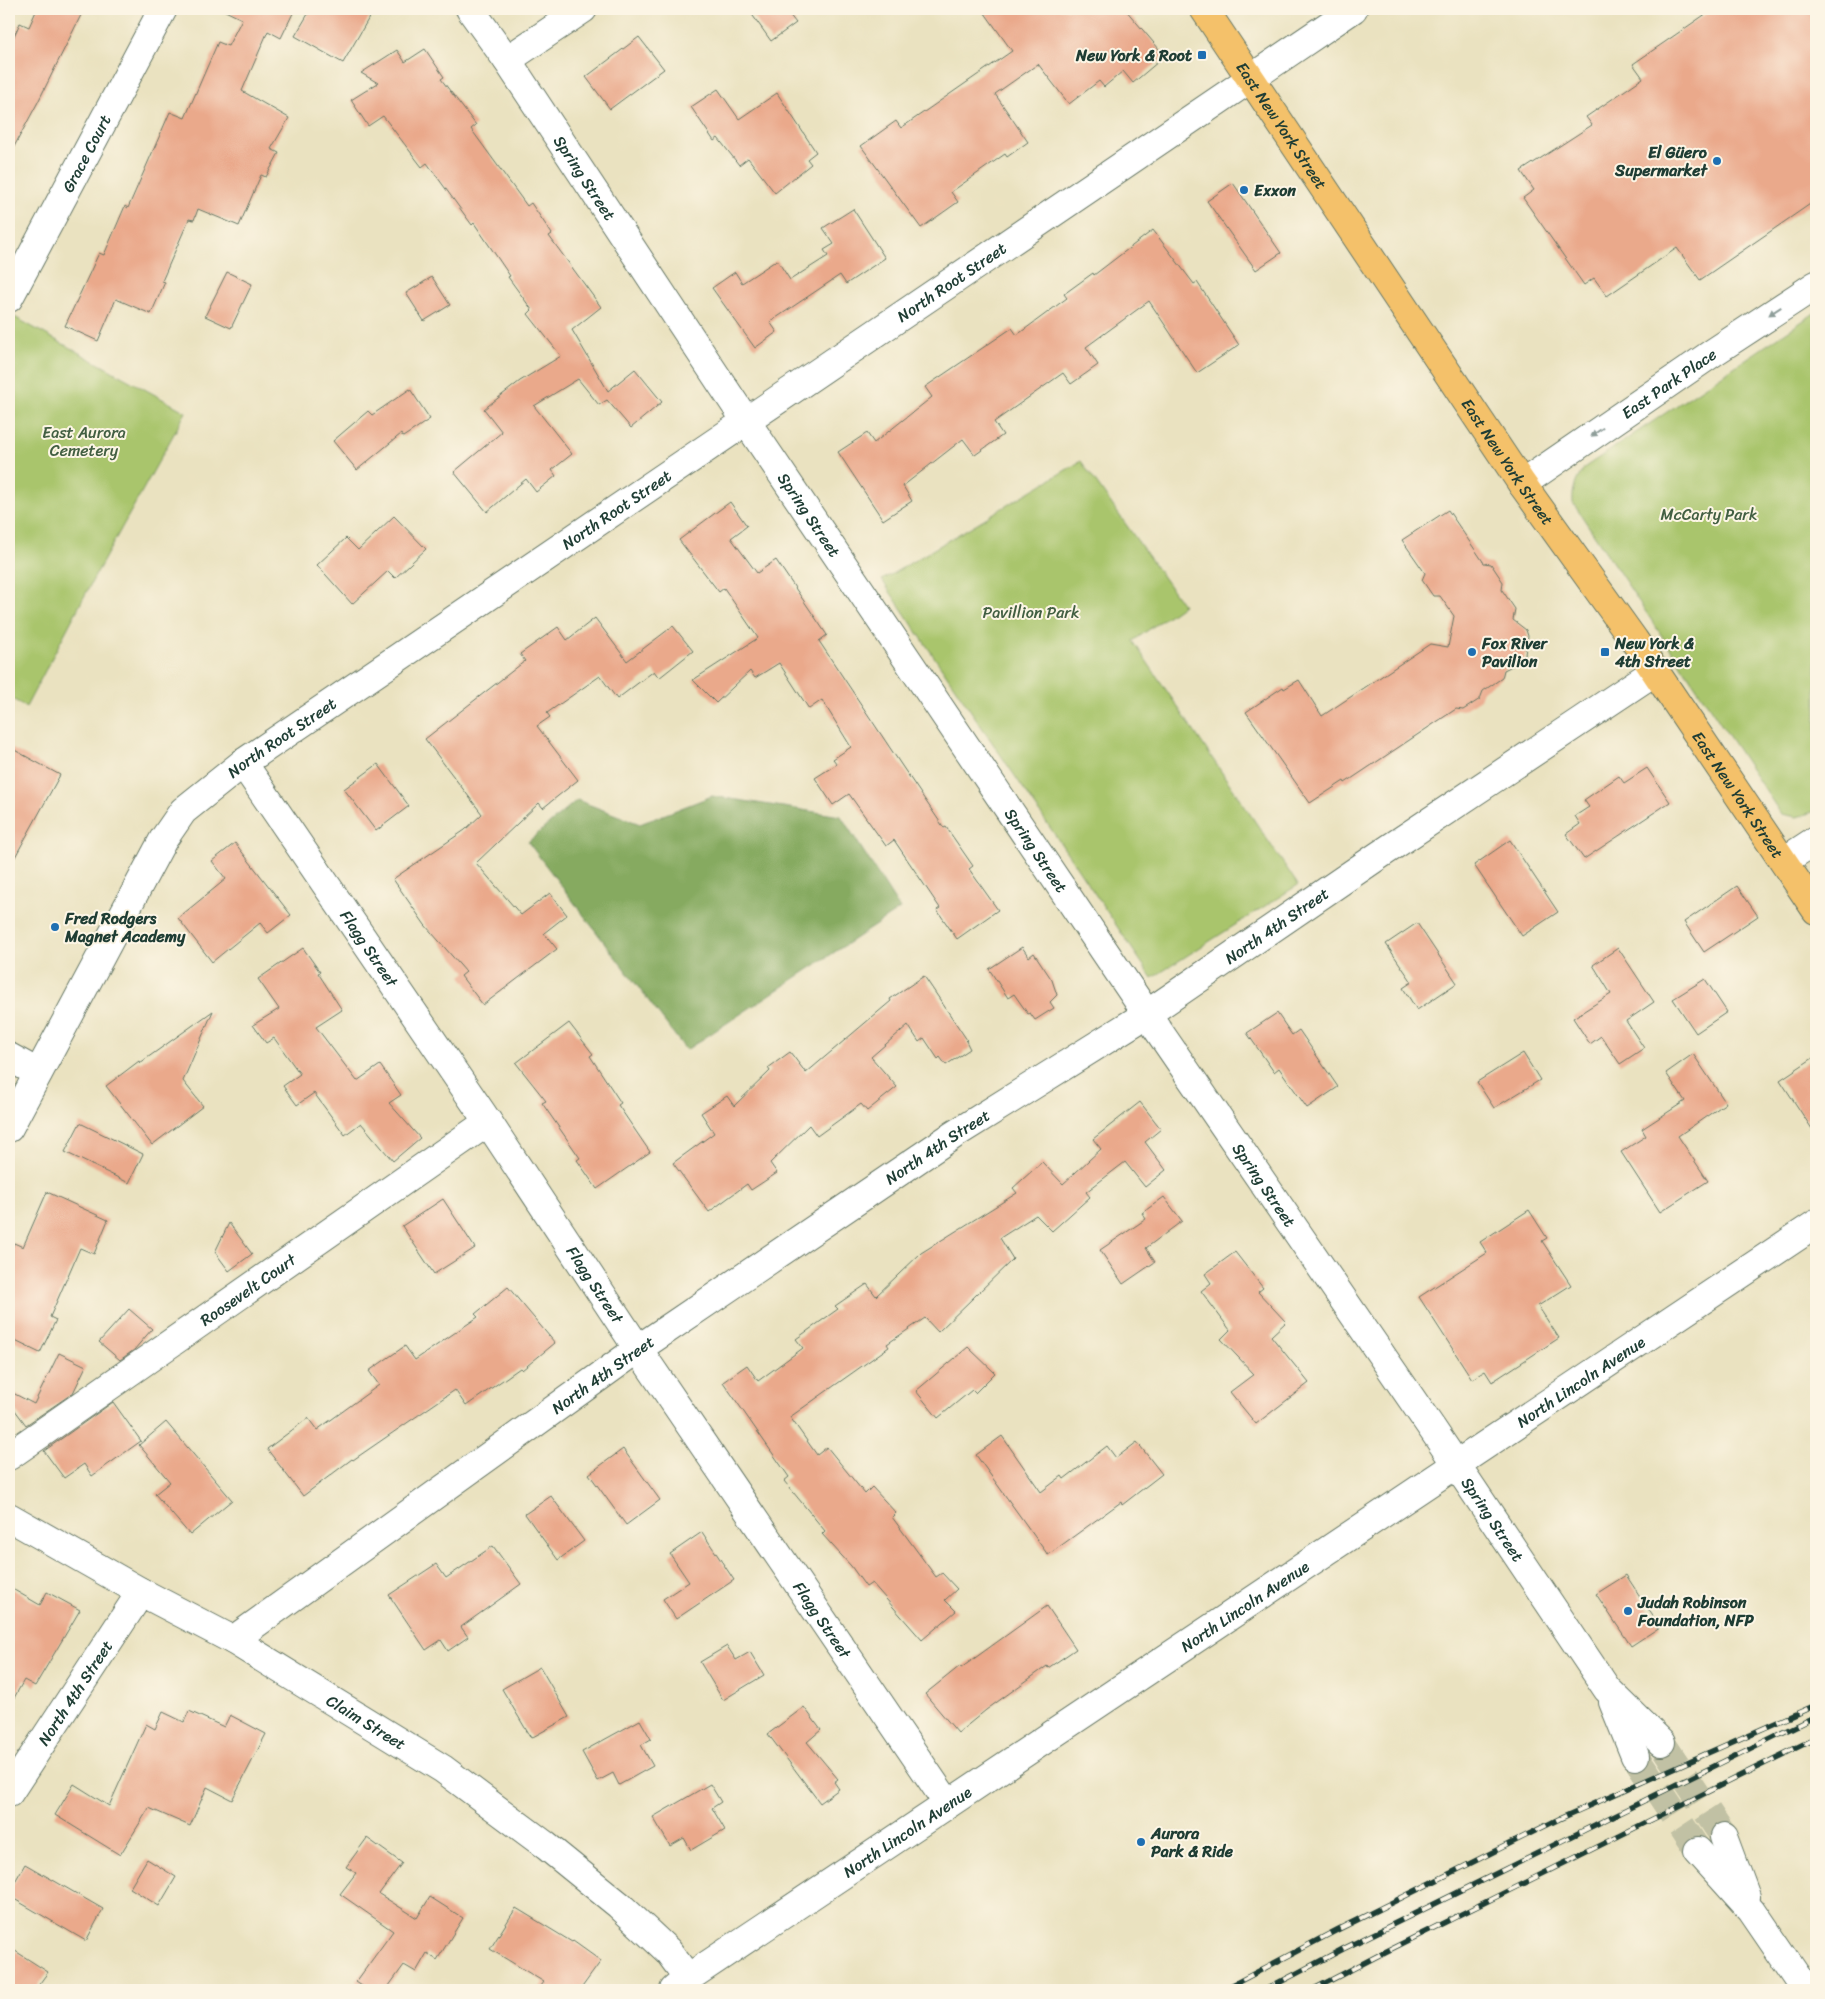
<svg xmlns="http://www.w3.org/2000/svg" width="1825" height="1999" font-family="Sriracha,sans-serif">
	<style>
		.green { fill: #a9c56c; stroke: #648150 }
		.forest { fill: #86aa60; stroke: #52744a }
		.building { fill: #eaa98b }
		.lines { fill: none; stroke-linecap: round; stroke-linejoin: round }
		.minor-tunnel { stroke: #c1c1a4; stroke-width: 28; stroke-dasharray: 28 14; stroke-linecap: butt }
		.minor-casing { stroke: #667765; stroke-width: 30 }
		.major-casing { stroke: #667765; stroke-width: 30 }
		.minor { stroke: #fff; stroke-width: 28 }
		.major { stroke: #f4c16a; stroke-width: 28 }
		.rail-casing { stroke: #1f3d34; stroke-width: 5.5 }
		.rail { stroke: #fcf5e5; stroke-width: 4; stroke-dasharray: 11; stroke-linecap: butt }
		.oneway { fill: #8f9e9a }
		.poi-dot { fill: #1f6fb2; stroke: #fcf5e5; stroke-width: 2 }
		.labels { text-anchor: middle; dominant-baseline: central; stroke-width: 4; stroke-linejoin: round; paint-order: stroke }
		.poi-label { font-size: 16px; font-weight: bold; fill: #1f3d34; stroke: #fcf5e5; text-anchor: start }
		.street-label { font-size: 16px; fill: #1f3d34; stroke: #fcf5e5 }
		.park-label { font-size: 16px; fill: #425f42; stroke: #fcf5e5 }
	</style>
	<rect width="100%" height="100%" fill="#fcf5e5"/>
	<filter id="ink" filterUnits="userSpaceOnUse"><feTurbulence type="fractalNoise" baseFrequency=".02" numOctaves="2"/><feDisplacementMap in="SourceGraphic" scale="10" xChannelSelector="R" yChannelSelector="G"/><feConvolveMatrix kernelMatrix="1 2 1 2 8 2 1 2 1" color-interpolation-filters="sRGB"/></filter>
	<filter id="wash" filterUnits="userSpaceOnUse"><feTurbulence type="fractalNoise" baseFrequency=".0096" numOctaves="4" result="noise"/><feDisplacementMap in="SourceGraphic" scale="20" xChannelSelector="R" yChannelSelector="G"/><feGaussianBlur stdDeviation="1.12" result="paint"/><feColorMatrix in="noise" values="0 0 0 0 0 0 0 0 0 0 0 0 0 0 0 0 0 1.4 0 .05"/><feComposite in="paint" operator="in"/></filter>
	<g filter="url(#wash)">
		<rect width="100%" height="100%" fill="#eae2c0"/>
		<!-- green -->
		<g class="green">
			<path d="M 1816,312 L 1816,811 L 1797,817 L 1781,814 L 1573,503 C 1572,488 1576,480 1585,467 Z"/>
			<path d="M 9,314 L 186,412 L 95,576 L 26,707 L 9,697 Z"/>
			<path d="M 1081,461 L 1183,605 L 1133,641 L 1298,885 L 1152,978 L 882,580 Z"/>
		</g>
		<!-- forest -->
		<path class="forest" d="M 712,796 L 841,816 L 900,909 L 686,1050 L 528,842 L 577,800 L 640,824 Z"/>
		<g id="blocks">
			<!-- building -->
			<g class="building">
				<path d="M 37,9 L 84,9 L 38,102 L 9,156 L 9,47 L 20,23 L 29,27 Z"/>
				<path d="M 221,9 L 295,9 L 281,38 L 268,31 L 242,91 L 289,118 L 271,149 L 279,153 L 266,177 L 261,175 L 239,226 L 198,209 L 194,220 L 189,219 L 162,281 L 165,282 L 151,314 L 116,299 L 98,341 L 65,326 L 99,253 L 104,255 L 125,206 L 128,208 L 170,112 L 185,118 L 218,42 L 228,46 L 242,19 Z"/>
				<path d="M 311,9 L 374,9 L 343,63 L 295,36 Z"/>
				<path d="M 748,9 L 785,9 L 796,23 L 771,41 Z"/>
				<path d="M 982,9 L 1125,9 L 1165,56 L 1133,83 L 1123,71 L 1104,87 L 1099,81 L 1069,104 L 1038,64 L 995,94 L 1028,142 L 1007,157 L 1005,154 L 951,192 L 958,202 L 921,228 L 861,146 L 896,121 L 901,128 L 1012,51 Z"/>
				<path d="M 1713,9 L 1809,9 L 1816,19 L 1816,200 L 1700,280 L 1677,248 L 1607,296 L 1594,278 L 1584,285 L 1523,198 L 1534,190 L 1521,171 L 1592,125 L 1586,117 L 1643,78 L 1633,64 Z"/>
				<path d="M 639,37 L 664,69 L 610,109 L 586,77 Z"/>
				<path d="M 425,49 L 444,77 L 441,79 L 476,125 L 471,129 L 527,206 L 531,203 L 552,234 L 549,236 L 601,307 L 572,330 L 608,391 L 635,369 L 662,402 L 631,428 L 607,400 L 599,405 L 578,379 L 534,406 L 572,454 L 552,470 L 556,476 L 536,492 L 526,479 L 487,512 L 454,472 L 502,432 L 484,409 L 520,381 L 561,356 L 528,314 L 532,310 L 508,277 L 510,276 L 474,223 L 472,225 L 427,163 L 422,167 L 383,116 L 368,126 L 351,100 L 378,83 L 361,73 L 397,50 L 405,62 Z"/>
				<path d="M 718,89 L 739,119 L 777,93 L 816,152 L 807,159 L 811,164 L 775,193 L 748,158 L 739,165 L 718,138 L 714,141 L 691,107 Z"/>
				<path d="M 1233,183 L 1281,253 L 1256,270 L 1207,201 Z"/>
				<path d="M 853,209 L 885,258 L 846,284 L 840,275 L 770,322 L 777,332 L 755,348 L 712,288 L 735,272 L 742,283 L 777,260 L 790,280 L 828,256 L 824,250 L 834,244 L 823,228 Z"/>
				<path d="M 1153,230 L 1194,284 L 1197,282 L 1239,345 L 1197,373 L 1149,301 L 1086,347 L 1098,365 L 1071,384 L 1063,373 L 994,422 L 1003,435 L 975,455 L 963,439 L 903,486 L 912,501 L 883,520 L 838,452 L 867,433 L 874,443 L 932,397 L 925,387 L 1012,328 L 1017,335 L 1067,298 L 1064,294 L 1093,273 L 1094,275 Z"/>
				<path d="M 227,272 L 252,284 L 231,328 L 205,316 Z"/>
				<path d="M 432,277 L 450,305 L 424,321 L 406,293 Z"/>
				<path d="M 410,389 L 430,419 L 403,437 L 401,434 L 357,470 L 333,441 L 368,411 L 372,415 Z"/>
				<path d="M 730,502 L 747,526 L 731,538 L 757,573 L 776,560 L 827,635 L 819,641 L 902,766 L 944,828 L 946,827 L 973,866 L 969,869 L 998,910 L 957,939 L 937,910 L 940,908 L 894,840 L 886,846 L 849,794 L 833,805 L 815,778 L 837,764 L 833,759 L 851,747 L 822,700 L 809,709 L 779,663 L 755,678 L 750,671 L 716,703 L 693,680 L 758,638 L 724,588 L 719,592 L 679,540 Z"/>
				<path d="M 1448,510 L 1484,563 L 1491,564 L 1503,582 L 1502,590 L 1515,609 L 1513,620 L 1526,630 L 1528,636 L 1524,660 L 1504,670 L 1502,678 L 1483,691 L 1480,699 L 1463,710 L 1456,709 L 1345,783 L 1344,781 L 1310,803 L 1246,712 L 1283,687 L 1284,689 L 1299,680 L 1322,716 L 1430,644 L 1448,647 L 1454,616 L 1440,596 L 1433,596 L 1422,580 L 1425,573 L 1402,540 Z"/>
				<path d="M 394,516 L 426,549 L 395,578 L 388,571 L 352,604 L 317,565 L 346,538 L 358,550 Z"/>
				<path d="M 595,618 L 627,661 L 673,626 L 693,651 L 659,678 L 654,671 L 617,699 L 600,676 L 547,713 L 550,717 L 537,726 L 578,780 L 543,808 L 539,803 L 476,863 L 521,915 L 550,893 L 567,915 L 544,933 L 557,949 L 483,1005 L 461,976 L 466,972 L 425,925 L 393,879 L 465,830 L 482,814 L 425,739 L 525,661 L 520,654 L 558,627 L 567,640 Z"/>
				<path d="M 9,747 L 60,775 L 9,868 Z"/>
				<path d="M 378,764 L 409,806 L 376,831 L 344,789 Z"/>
				<path d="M 1647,768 L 1670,802 L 1584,859 L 1566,834 L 1580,824 L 1575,816 L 1589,807 L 1584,800 L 1619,776 L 1624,783 Z"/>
				<path d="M 1510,840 L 1558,912 L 1522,936 L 1474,865 Z"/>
				<path d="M 235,843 L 291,915 L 268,933 L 260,923 L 212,962 L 178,918 L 226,879 L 212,861 Z"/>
				<path d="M 1737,886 L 1758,916 L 1704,952 L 1684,922 Z"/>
				<path d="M 1417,923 L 1457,983 L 1417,1010 L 1403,988 L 1412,982 L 1386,944 Z"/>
				<path d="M 1022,947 L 1029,957 L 1034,953 L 1052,980 L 1057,995 L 1050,1002 L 1054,1008 L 1035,1020 L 1030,1013 L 1028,1014 L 1014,994 L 1008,998 L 989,969 Z"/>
				<path d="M 303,948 L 320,972 L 318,973 L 342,1010 L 316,1027 L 357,1081 L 380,1065 L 401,1095 L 389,1103 L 420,1138 L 393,1161 L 361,1123 L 345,1135 L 314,1093 L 297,1105 L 283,1086 L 300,1074 L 274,1038 L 266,1043 L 253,1025 L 279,1009 L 258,979 Z"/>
				<path d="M 1618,948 L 1654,1002 L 1626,1021 L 1644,1048 L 1620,1064 L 1601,1036 L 1590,1044 L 1573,1018 L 1611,994 L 1593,965 Z"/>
				<path d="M 924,976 L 967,1040 L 966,1041 L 970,1049 L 946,1065 L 940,1057 L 938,1059 L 924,1038 L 919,1042 L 908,1025 L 871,1057 L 897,1087 L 867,1111 L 861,1104 L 817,1136 L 809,1125 L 770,1163 L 777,1173 L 751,1190 L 747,1184 L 709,1212 L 673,1163 L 714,1133 L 701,1113 L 727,1096 L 734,1106 L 770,1071 L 768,1068 L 790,1052 L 806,1073 L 891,1001 L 890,999 Z"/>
				<path d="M 1705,979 L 1727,1012 L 1696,1033 L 1673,999 Z"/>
				<path d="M 213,1011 L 183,1081 L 203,1106 L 152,1145 L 106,1086 L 139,1061 L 140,1063 Z"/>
				<path d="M 1277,1013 L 1292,1035 L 1299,1030 L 1338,1087 L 1307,1108 L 1279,1068 L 1274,1072 L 1247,1033 Z"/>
				<path d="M 569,1023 L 593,1054 L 590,1056 L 621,1103 L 618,1105 L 650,1152 L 597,1189 L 577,1160 L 580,1158 L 542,1103 L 546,1101 L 516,1063 Z"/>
				<path d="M 1523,1053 L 1540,1080 L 1494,1108 L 1477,1082 Z"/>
				<path d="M 1693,1054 L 1726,1103 L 1678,1136 L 1708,1181 L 1660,1212 L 1621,1152 L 1646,1136 L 1642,1129 L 1685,1101 L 1666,1073 Z"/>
				<path d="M 1816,1056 L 1816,1135 L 1780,1080 Z"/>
				<path d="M 1140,1102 L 1161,1129 L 1145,1142 L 1166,1170 L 1145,1187 L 1125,1162 L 1086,1192 L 1090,1197 L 1052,1231 L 1036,1215 L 1000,1238 L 1013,1259 L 938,1332 L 925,1318 L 887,1344 L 889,1347 L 790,1417 L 817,1455 L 827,1447 L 865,1494 L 872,1487 L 896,1513 L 892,1517 L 936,1577 L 942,1573 L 957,1589 L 945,1600 L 956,1611 L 922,1640 L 872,1583 L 866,1587 L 851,1566 L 822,1534 L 825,1531 L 784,1481 L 789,1477 L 723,1382 L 747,1365 L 758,1381 L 803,1348 L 796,1339 L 838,1309 L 835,1306 L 867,1284 L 876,1296 L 921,1253 L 1017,1193 L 1013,1188 L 1042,1162 L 1063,1184 L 1101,1149 L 1093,1139 Z"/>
				<path d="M 80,1123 L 143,1154 L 129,1183 L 65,1152 Z"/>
				<path d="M 47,1192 L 108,1220 L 94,1254 L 80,1248 L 50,1317 L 56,1320 L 40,1353 L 9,1338 L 9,1255 L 14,1243 L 23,1247 Z"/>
				<path d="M 1164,1197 L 1182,1221 L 1146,1248 L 1155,1262 L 1123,1284 L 1100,1250 L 1146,1219 L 1142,1213 Z"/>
				<path d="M 443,1199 L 475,1248 L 434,1274 L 402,1226 Z"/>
				<path d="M 1529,1210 L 1547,1238 L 1542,1241 L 1571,1285 L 1538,1306 L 1559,1338 L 1492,1382 L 1485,1371 L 1472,1379 L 1419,1297 L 1487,1253 L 1480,1242 Z"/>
				<path d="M 229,1223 L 252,1254 L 229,1271 L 215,1252 Z"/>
				<path d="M 1235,1252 L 1263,1288 L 1258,1292 L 1286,1322 L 1271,1336 L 1309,1383 L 1256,1424 L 1230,1392 L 1254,1374 L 1221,1339 L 1230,1330 L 1201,1291 L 1211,1283 L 1205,1274 Z"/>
				<path d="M 508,1287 L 555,1343 L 522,1370 L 520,1368 L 466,1406 L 455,1390 L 353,1460 L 352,1459 L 303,1496 L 267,1449 L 308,1418 L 317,1430 L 379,1385 L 369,1371 L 405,1346 L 415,1360 L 478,1317 L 475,1314 Z"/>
				<path d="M 129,1309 L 152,1329 L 134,1350 L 120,1360 L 99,1342 Z"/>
				<path d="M 968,1347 L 995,1373 L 975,1393 L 972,1390 L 938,1418 L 916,1391 Z"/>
				<path d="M 59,1353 L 86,1366 L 73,1393 L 26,1425 L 9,1402 L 9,1391 L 34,1404 Z"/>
				<path d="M 113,1402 L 141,1441 L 92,1476 L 84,1464 L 64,1478 L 44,1451 Z"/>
				<path d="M 166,1422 L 232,1500 L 190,1535 L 155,1494 L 170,1482 L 139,1445 Z"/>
				<path d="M 1002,1436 L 1041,1492 L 1062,1476 L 1064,1479 L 1107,1446 L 1116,1458 L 1137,1442 L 1162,1474 L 1122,1505 L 1121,1502 L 1048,1555 L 976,1455 Z"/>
				<path d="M 623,1449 L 660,1500 L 626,1525 L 589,1474 Z"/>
				<path d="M 551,1496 L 584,1541 L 558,1560 L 525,1514 Z"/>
				<path d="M 702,1532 L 734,1580 L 676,1619 L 663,1599 L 689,1582 L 670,1554 Z"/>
				<path d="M 493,1546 L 521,1584 L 461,1627 L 468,1637 L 448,1651 L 441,1640 L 426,1650 L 389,1595 L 436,1564 L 446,1578 Z"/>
				<path d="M 1626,1575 L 1660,1627 L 1631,1646 L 1596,1594 Z"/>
				<path d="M 9,1587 L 40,1605 L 47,1592 L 80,1610 L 35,1686 L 24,1680 L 9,1707 Z"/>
				<path d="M 1047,1606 L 1076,1649 L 1048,1668 L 1047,1666 L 986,1710 L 958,1733 L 925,1694 L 960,1666 L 961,1668 Z"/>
				<path d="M 727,1646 L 736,1660 L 750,1652 L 764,1675 L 723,1700 L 700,1662 Z"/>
				<path d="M 540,1667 L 569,1717 L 531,1738 L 502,1689 Z"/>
				<path d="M 804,1707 L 821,1730 L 807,1742 L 838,1779 L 834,1782 L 839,1789 L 820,1803 L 768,1734 Z"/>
				<path d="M 189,1711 L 224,1727 L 230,1715 L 266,1734 L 232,1800 L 207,1787 L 190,1826 L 149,1808 L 120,1855 L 55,1815 L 74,1784 L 109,1806 L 146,1724 L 155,1729 L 163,1712 L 184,1722 Z"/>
				<path d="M 640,1720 L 651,1739 L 641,1745 L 653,1766 L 619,1785 L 613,1773 L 598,1781 L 582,1752 Z"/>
				<path d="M 710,1784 L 721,1802 L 712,1808 L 725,1830 L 691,1850 L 684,1838 L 670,1846 L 653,1817 Z"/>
				<path d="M 367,1838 L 402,1863 L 379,1894 L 417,1918 L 430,1897 L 463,1918 L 437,1960 L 427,1953 L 416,1972 L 404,1965 L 386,1990 L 368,1990 L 356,1982 L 393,1931 L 340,1894 L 356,1873 L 346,1867 Z"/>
				<path d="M 147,1859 L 176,1877 L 159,1906 L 130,1888 Z"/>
				<path d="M 25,1864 L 103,1909 L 86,1941 L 9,1896 L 9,1892 Z"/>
				<path d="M 516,1908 L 572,1942 L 573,1941 L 601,1961 L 580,1990 L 538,1990 L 544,1982 L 490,1949 Z"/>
				<path d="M 9,1947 L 48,1972 L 35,1990 L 9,1990 Z"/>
			</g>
		</g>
	</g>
	<g filter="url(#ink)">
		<use href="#blocks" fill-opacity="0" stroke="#667765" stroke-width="1"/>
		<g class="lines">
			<!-- minor-tunnel -->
			<g class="minor-tunnel">
				<path d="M 1661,1742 L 1724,1837"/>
				<path d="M 1635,1756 L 1698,1851"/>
			</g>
			<!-- minor casing -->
			<g class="minor-casing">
				<g id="minor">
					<path id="s1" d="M 470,9 L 507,60 L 746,421 L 1147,1014 L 1433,1430 L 1607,1689 L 1661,1742"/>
					<path d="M 507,60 L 583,9"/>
					<path id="s2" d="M 9,298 L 163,9"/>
					<path id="s3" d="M 1522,484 L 1714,352 L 1816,285"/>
					<path id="s4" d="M 243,763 L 488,1122 L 638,1349 L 948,1804"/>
					<path d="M 1784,861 L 1816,840"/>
					<path d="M 9,1057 L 38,1073"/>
					<path id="s5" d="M 9,1128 L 163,840 L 183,811 L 243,763 L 1353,9"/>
					<path id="s6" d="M 9,1456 L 488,1122"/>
					<path id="s7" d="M 9,1517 L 141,1592 L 233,1640 L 443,1769 L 545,1845 L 619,1905 L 668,1951 L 688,1978"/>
					<path id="s8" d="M 233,1640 L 638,1349 L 955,1134 L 1147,1014 L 1378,856 L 1654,672"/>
					<path d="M 1613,1702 L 1635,1756"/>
					<path id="s9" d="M 9,1793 L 141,1592"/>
					<path d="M 1724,1837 L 1746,1896"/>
					<path d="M 1698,1851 L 1752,1911 L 1806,1990"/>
					<path id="s10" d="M 674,1990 L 688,1978 L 1816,1224"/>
				</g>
			</g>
			<!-- major casing -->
			<g class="major-casing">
				<g id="major">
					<path id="s11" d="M 1204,9 L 1522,484 L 1634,640 L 1816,910"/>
				</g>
			</g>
			<!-- minor -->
			<use href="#minor" class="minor"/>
			<!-- major -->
			<use href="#major" class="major"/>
			<!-- rail casing -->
			<g class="rail-casing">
				<g id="rail">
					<path d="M 1223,1990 L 1337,1930 L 1559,1819 L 1816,1705"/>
					<path d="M 1265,1990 L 1343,1949 L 1816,1716"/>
					<path d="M 1312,1990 L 1385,1952 L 1816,1738"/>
				</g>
			</g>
			<!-- rail -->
			<use href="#rail" class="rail"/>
		</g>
		<!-- one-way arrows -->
		<defs><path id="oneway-solid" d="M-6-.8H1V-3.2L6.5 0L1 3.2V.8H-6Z" transform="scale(1.25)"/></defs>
		<g class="oneway">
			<use href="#oneway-solid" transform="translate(1775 311) rotate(147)"/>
			<use href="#oneway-solid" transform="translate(1597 432) rotate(145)"/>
		</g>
	</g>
	<!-- markers -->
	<g class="poi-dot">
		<rect x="1197" y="50" width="10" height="10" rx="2.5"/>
		<circle cx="1717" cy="161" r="5"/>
		<circle cx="1244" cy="190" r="5"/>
		<circle cx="1472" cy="652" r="5"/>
		<rect x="1600" y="647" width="10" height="10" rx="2.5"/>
		<circle cx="55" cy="927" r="5"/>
		<circle cx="1628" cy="1611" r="5"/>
		<circle cx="1141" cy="1842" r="5"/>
	</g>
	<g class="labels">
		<!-- poi labels -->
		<g class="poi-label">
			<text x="1192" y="55" text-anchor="end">New York &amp; Root</text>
			<text x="1707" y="152" text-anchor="end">El Güero<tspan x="1707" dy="18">Supermarket</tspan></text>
			<text x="1254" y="190">Exxon</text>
			<text x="1482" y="643">Fox River<tspan x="1482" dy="18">Pavilion</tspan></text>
			<text x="1615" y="643">New York &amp;<tspan x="1615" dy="18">4th Street</tspan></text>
			<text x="65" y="918">Fred Rodgers<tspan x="65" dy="18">Magnet Academy</tspan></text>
			<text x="1638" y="1602">Judah Robinson<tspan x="1638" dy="18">Foundation, NFP</tspan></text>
			<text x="1151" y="1833">Aurora<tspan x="1151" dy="18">Park &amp; Ride</tspan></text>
		</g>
		<!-- street labels -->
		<g class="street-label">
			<text stroke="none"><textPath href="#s11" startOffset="140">East New York Street</textPath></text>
			<text stroke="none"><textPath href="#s2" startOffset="164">Grace Court</textPath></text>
			<text stroke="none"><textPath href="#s1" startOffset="204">Spring Street</textPath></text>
			<text stroke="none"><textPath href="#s5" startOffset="1295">North Root Street</textPath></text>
			<text stroke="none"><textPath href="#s3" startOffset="178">East Park Place</textPath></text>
			<text stroke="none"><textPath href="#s11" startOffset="545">East New York Street</textPath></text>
			<text stroke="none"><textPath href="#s5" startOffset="890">North Root Street</textPath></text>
			<text stroke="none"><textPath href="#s1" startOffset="609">Spring Street</textPath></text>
			<text stroke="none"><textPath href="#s5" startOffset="485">North Root Street</textPath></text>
			<text stroke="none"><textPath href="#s11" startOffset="950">East New York Street</textPath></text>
			<text stroke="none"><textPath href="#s1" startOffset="1014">Spring Street</textPath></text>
			<text stroke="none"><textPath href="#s8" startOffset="1265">North 4th Street</textPath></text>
			<text stroke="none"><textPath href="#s4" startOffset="224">Flagg Street</textPath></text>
			<text stroke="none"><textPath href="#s8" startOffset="860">North 4th Street</textPath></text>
			<text stroke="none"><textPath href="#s1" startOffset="1419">Spring Street</textPath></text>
			<text stroke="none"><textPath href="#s4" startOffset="629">Flagg Street</textPath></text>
			<text stroke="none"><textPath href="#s6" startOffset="291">Roosevelt Court</textPath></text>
			<text stroke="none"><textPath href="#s8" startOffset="455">North 4th Street</textPath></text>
			<text stroke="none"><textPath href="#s10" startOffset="1092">North Lincoln Avenue</textPath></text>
			<text stroke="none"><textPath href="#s1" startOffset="1824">Spring Street</textPath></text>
			<text stroke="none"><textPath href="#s10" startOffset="688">North Lincoln Avenue</textPath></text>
			<text stroke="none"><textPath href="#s4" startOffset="1034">Flagg Street</textPath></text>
			<text stroke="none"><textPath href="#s9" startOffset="120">North 4th Street</textPath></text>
			<text stroke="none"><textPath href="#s7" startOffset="412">Claim Street</textPath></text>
			<text stroke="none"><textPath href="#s10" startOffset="282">North Lincoln Avenue</textPath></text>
		</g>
		<!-- park labels -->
		<g class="park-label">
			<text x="84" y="432">East Aurora<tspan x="84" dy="18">Cemetery</tspan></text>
			<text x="1709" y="514">McCarty Park</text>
			<text x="1031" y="612">Pavillion Park</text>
		</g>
	</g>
	<!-- margin -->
	<rect width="1825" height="1999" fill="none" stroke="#fcf5e5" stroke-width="30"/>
</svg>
